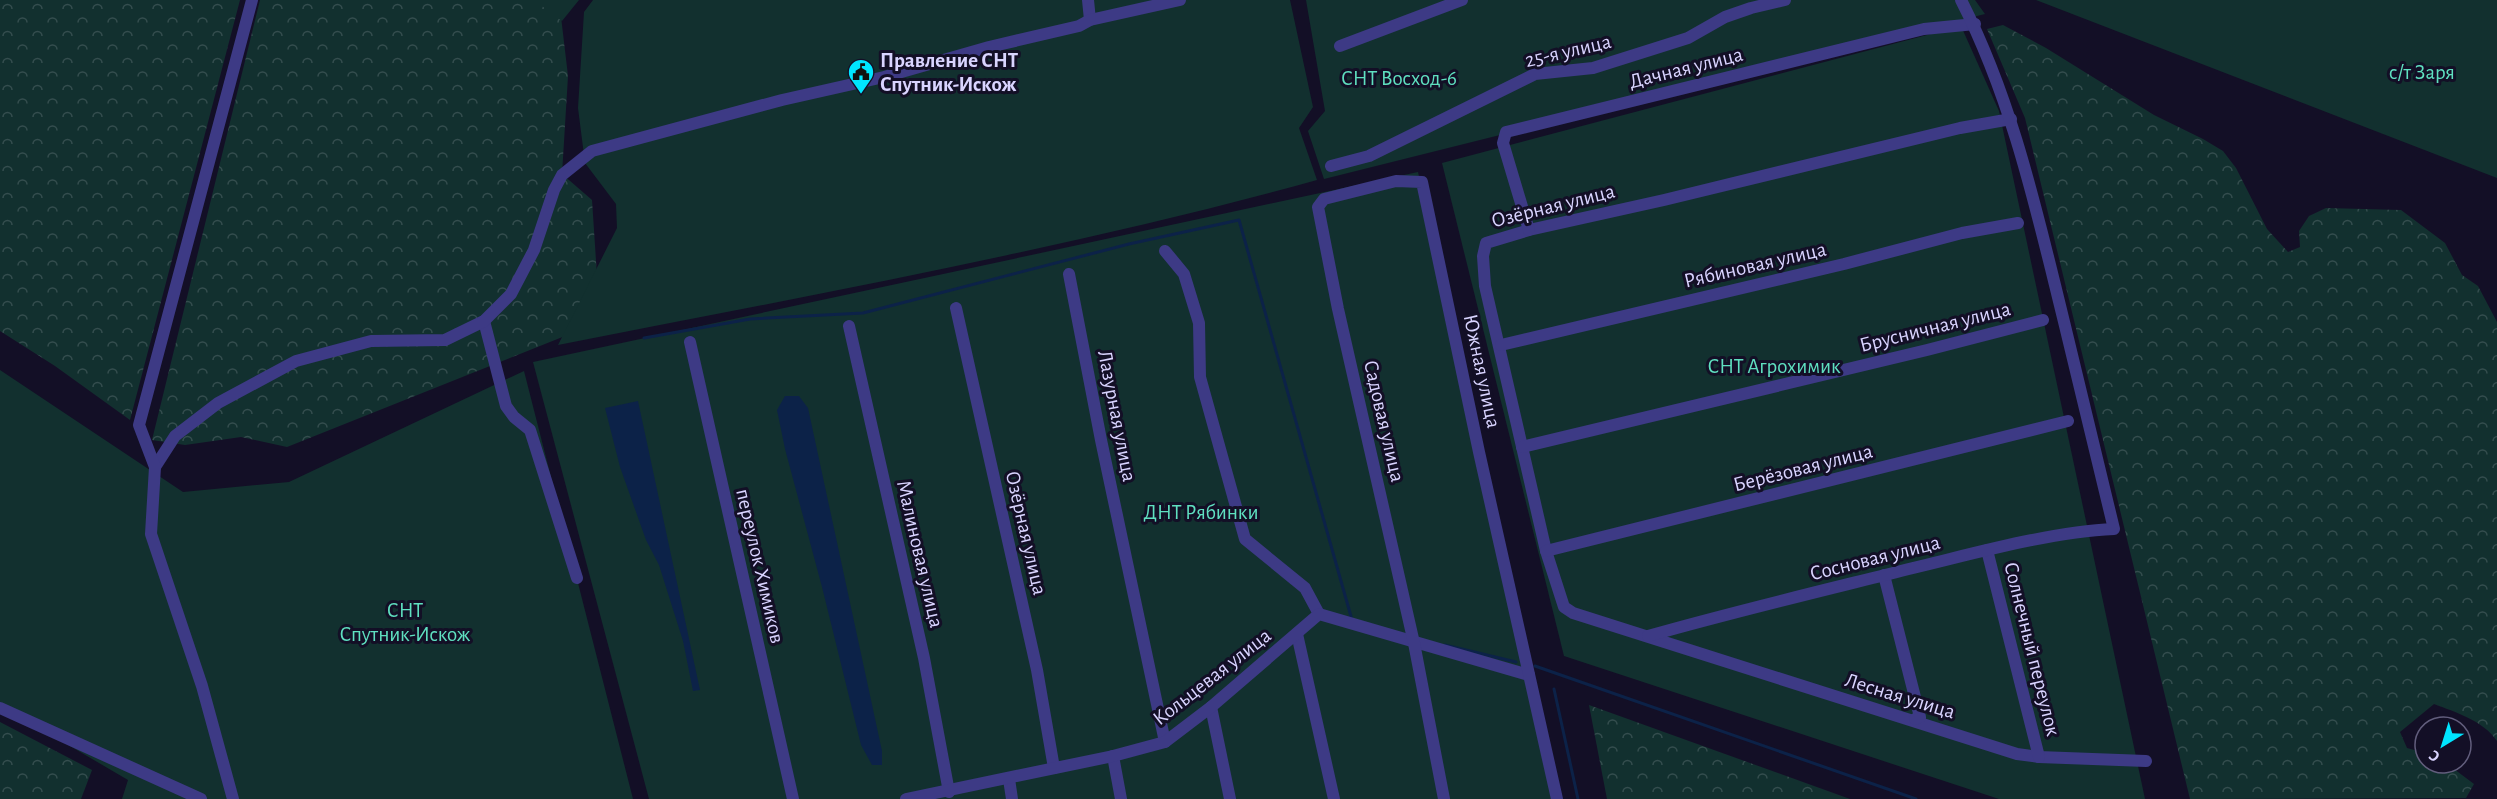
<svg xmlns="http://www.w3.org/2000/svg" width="2497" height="799" font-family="'Alegreya Sans',sans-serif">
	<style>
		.forest { fill: url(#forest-crowns) }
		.garden { fill: #12302f }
		.water { fill: #0c2248 }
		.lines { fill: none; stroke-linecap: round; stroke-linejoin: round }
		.stream { stroke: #0c2248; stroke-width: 3 }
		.minor { stroke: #3d3a85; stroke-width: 12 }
		.labels { text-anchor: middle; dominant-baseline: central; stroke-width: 6; stroke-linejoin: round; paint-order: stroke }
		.street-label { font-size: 21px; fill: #d9d4ff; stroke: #130f26 }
		.poi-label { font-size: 21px; font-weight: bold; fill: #d9d4ff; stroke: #130f26; text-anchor: start }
		.park-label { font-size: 21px; fill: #5fe0c0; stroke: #130f26 }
	</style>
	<defs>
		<pattern id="forest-crowns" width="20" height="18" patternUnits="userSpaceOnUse" patternTransform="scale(1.5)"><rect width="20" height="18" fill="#12302f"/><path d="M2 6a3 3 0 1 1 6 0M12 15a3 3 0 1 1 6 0" fill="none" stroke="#344d4e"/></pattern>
	</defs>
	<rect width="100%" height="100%" fill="#130f26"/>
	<!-- forest -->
	<g class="forest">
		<path d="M 0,0 L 240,0 L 130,420 L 55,366 L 0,331 Z"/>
		<path d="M 260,0 L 559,0 L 568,76 L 562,174 L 592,200 L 600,322 L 287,447 L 241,437 L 185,445 L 152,440 Z"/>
		<path d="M 2003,25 L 2046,48 L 2154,115 L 2203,139 L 2223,151 L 2236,168 L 2267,229 L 2288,252 L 2300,247 L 2299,231 L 2309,216 L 2326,208 L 2401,210 L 2445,243 L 2462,275 L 2478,286 L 2497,322 L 2497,741 C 2484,721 2455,712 2434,704 L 2400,732 L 2407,748 L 2425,753 L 2425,763 L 2446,763 L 2474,784 L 2466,798 L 2190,799 L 2025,118 L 1987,29 Z"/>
		<path d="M 1589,705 L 1850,799 L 1607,799 Z"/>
		<path d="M 0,722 L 92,770 L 81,799 L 0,799 Z"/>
	</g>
	<!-- garden -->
	<g class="garden">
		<path d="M 534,0 L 579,0 L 562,21 Z"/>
		<path d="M 593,0 L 1290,0 L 1313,107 L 1299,128 L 1317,180 C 1067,249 812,295 558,345 L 617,228 L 616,204 L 585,163 L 578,108 L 584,12 Z"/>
		<path d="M 1306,0 L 1975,0 L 1985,14 L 1324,179 L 1308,131 L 1325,111 Z"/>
		<path d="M 2036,0 L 2497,0 L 2497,178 Z"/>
		<path d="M 1961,26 L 1999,111 L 2145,799 L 1999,799 L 1564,656 L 1442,163 Z"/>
		<path d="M 1418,172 L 1560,799 L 649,799 L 533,362 Z"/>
		<path d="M 0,370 L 183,492 L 289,482 L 524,371 L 633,799 L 122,799 L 128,780 L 0,705 Z"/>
	</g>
	<!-- water -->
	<g class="water">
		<path d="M 785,396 L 799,396 L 808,408 L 882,751 L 882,765 L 872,765 L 861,745 L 822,587 L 785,449 L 777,410 Z"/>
		<path d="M 638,401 L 700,690 L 693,691 L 683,641 L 659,565 L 646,540 L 620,467 L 605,408 Z"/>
	</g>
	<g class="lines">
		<!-- stream -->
		<g class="stream">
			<path d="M 644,338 L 750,319 L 863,313 L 1129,244 L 1239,220 L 1352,620"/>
			<path d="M 1445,645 L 1516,662"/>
			<path d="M 1535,666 L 1916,799"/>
			<path d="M 1554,689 L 1578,799"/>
		</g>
		<!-- minor -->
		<g class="minor">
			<path d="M 1088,0 L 1090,20"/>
			<path d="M 1340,46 L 1462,0"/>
			<path d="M 2011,119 L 1960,128 L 1664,200 L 1529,230 L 1486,243 L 1483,256 L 1485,286 L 1546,551 L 1564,607 L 1573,613 L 2017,754 L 2039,757 L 2146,761"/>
			<path d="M 1331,166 L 1369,156 L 1535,74 L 1593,68 L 1688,38 L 1725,17 L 1751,8 L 1785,0"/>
			<path d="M 1529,230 L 1503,143 L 1506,132 L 1924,29 L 1975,24"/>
			<path d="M 1165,251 L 1184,274 L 1199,323 L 1200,377 L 1245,539 L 1305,588 L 1319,614"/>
			<path d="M 1069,274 L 1101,440 L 1165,742"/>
			<path d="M 956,308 L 1037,670 L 1054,768"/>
			<path d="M 484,321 L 506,406 L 514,417 L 530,430 L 577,578"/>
			<path d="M 849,326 L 924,658 L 949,792"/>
			<path d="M 690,342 L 793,799"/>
			<path d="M 1501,345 L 1844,264 L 1962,233 L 2018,223"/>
			<path d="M 1522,447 L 1927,350 L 2043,320"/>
			<path d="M 155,467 L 175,436 L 218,403 L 296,361 L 371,341 L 445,340 L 484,321 L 511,294 L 534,250 L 554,190 L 562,175 L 592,151 L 782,100 L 884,77 L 989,47 L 1079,26 L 1090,20 L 1180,0"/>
			<path d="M 1987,550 L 2039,757"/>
			<path d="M 1546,551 L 2068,421"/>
			<path d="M 1884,575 L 1920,717 L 1915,719"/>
			<path d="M 1297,634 L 1334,799"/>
			<path d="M 1648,636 C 1736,611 1825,590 1913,568 C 1976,553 2050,532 2114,529 C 2094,447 2075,366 2055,285 C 2031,187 2007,90 1961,0"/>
			<path d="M 1211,707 L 1230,799"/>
			<path d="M 0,708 L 201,799"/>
			<path d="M 1113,756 L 1121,799"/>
			<path d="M 1009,779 L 1012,799"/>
			<path d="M 233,799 L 202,686 L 151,534 L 155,467 L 139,425 L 252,0"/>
			<path d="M 906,799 L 1113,756 L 1165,742 L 1211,707 L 1319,614 L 1529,675"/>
			<path d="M 1444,799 L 1414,643 L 1338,309 L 1318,207 L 1324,199 L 1396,181 L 1422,182 L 1479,452 L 1557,799"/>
		</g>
	</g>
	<!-- icons -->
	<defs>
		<g id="civic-pin" transform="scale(1.35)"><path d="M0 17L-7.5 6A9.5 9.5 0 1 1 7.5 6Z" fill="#00e5ff" stroke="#130f26"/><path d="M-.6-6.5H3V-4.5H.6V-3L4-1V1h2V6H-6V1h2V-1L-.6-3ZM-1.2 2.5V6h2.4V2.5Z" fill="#111"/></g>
	</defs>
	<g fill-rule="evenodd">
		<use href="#civic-pin" x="861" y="72"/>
	</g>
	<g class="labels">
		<!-- street labels -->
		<g class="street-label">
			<text transform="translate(1568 51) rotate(-13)">25-я улица</text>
			<text transform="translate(1686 68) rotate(-14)">Дачная улица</text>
			<text transform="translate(1553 206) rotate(-14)">Озёрная улица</text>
			<text transform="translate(1755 265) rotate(-13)">Рябиновая улица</text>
			<text transform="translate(1935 327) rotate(-14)">Брусничная улица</text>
			<text transform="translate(1482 371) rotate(78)">Южная улица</text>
			<text transform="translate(1117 416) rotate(79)">Лазурная улица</text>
			<text transform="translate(1384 421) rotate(77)">Садовая улица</text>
			<text transform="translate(1803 468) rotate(-14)">Берёзовая улица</text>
			<text transform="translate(1026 533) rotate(77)">Озёрная улица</text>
			<text transform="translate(920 554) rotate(77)">Малиновая улица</text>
			<text transform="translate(1875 558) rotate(-14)">Сосновая улица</text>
			<text transform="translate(760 566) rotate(77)">переулок Химиков</text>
			<text transform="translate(2032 649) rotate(76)">Солнечный переулок</text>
			<text transform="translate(1212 677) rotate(-38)">Кольцевая улица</text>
			<text transform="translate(1900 696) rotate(17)">Лесная улица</text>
		</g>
		<!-- poi labels -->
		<g class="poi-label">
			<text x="880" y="60">Правление СНТ<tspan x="880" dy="24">Спутник-Искож</tspan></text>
		</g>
		<!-- park labels -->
		<g class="park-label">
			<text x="2422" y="72">с/т Заря</text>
			<text x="1399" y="78">СНТ Восход-6</text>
			<text x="1774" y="366">СНТ Агрохимик</text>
			<text x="1201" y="512">ДНТ Рябинки</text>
			<text x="405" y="610">СНТ<tspan x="405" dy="24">Спутник-Искож</tspan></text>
		</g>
	</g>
	<!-- north arrow -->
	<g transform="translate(2443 745) rotate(218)"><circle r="28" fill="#130f26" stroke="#625e7d" stroke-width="1.5"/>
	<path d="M0-4.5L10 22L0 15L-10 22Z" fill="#00e5ff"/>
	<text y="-9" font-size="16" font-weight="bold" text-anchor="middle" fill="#d9d4ff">С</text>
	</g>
</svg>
